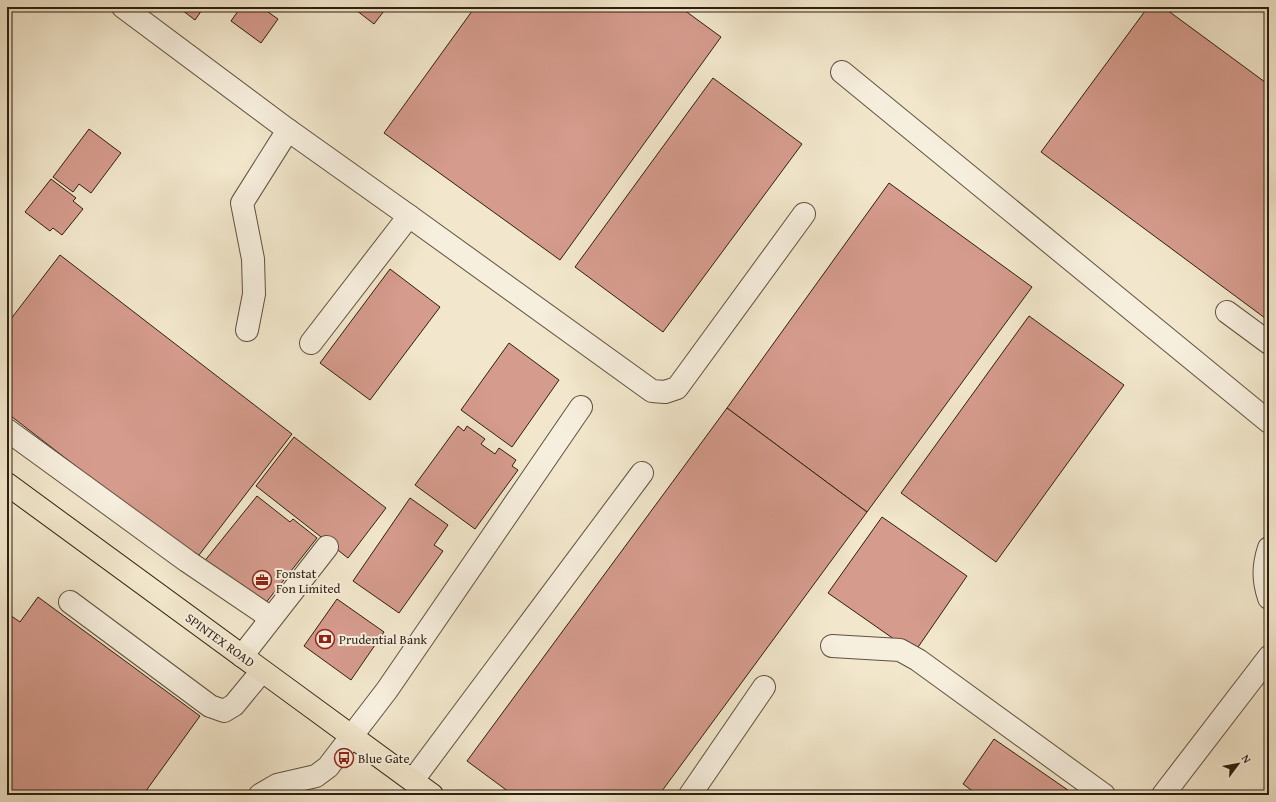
<svg xmlns="http://www.w3.org/2000/svg" width="1276" height="802" font-family="'Gentium Book Plus',serif">
	<style>
		.building { fill: #d59b8d; stroke: #2e1f0e }
		.lines { fill: none; stroke-linecap: round; stroke-linejoin: round }
		.minor-casing { stroke: #5f513e; stroke-width: 24 }
		.major-casing { stroke: #2e1f0e; stroke-width: 24 }
		.minor { stroke: #f7efde; stroke-width: 22 }
		.major { stroke: #f2e7cc; stroke-width: 22 }
		.labels { text-anchor: middle; dominant-baseline: central; stroke-width: 4; stroke-linejoin: round; paint-order: stroke }
		.poi-label { font-size: 13px; fill: #2e1f0e; stroke: #f7efde; text-anchor: start }
		.street-label { font-size: 13px; fill: #2e1f0e; stroke: #f7efde }
	</style>
	<rect width="100%" height="100%" fill="#f2e7cc"/>
	<filter id="stains"><feTurbulence type="fractalNoise" baseFrequency=".005" numOctaves="4"/><feColorMatrix values="0 0 0 0 .2 0 0 0 0 .09 0 0 0 0 .02 0 0 0 .5 -.17"/></filter>
	<radialGradient id="worn" r=".72"><stop offset=".6" stop-color="#630" stop-opacity="0"/><stop offset="1" stop-color="#630" stop-opacity=".3"/></radialGradient>
	<!-- building -->
	<g class="building">
		<path d="M 178,7 L 204,7 L 195,20 Z"/>
		<path d="M 241,7 L 261,7 L 278,19 L 261,43 L 231,21 Z"/>
		<path d="M 352,7 L 387,7 L 374,24 Z"/>
		<path d="M 475,7 L 680,7 L 721,37 L 560,260 L 384,133 Z"/>
		<path d="M 1148,7 L 1163,7 L 1269,85 L 1269,321 L 1041,152 Z"/>
		<path d="M 713,78 L 802,144 L 663,332 L 575,267 Z"/>
		<path d="M 89,129 L 121,153 L 91,193 L 79,184 L 73,192 L 53,177 Z"/>
		<path d="M 51,179 L 76,198 L 73,201 L 83,209 L 62,235 L 53,228 L 50,231 L 25,212 Z"/>
		<path d="M 889,183 L 1032,287 L 867,512 L 727,408 Z"/>
		<path d="M 60,255 L 292,434 L 196,559 L 7,413 L 7,324 Z"/>
		<path d="M 390,269 L 440,307 L 370,400 L 320,363 Z"/>
		<path d="M 1029,316 L 1124,385 L 996,562 L 901,493 Z"/>
		<path d="M 509,343 L 559,380 L 512,447 L 461,410 Z"/>
		<path d="M 727,408 L 867,512 L 659,795 L 513,795 L 467,761 Z"/>
		<path d="M 458,426 L 464,431 L 467,426 L 485,439 L 481,444 L 495,454 L 499,448 L 516,460 L 512,466 L 518,470 L 475,529 L 415,485 Z"/>
		<path d="M 294,437 L 386,508 L 348,558 L 256,486 Z"/>
		<path d="M 257,496 L 290,522 L 293,519 L 317,538 L 261,609 L 203,563 Z"/>
		<path d="M 410,498 L 448,525 L 434,545 L 443,551 L 399,613 L 353,581 Z"/>
		<path d="M 882,517 L 967,576 L 914,653 L 828,593 Z"/>
		<path d="M 38,597 L 200,716 L 143,795 L 7,795 L 7,613 L 20,622 Z"/>
		<path d="M 337,599 L 384,632 L 351,680 L 304,646 Z"/>
		<path d="M 994,739 L 1075,795 L 978,795 L 963,784 Z"/>
	</g>
	<g class="lines">
		<!-- minor casing -->
		<g class="minor-casing">
			<g id="minor">
				<path d="M 123,7 L 288,130 L 409,216 L 652,391 L 665,392 L 677,388 L 804,214"/>
				<path d="M 842,72 L 1269,422"/>
				<path d="M 1227,312 L 1269,343"/>
				<path d="M 247,330 L 254,294 L 253,259 L 242,203 L 288,130"/>
				<path d="M 311,343 L 409,216"/>
				<path d="M 7,430 L 187,561 L 271,618"/>
				<path d="M 1269,548 C 1263,566 1263,580 1269,598"/>
				<path d="M 70,602 L 210,706 L 224,711 L 234,705 L 262,671"/>
				<path d="M 832,646 L 900,650 L 918,660 L 1104,795"/>
				<path d="M 242,656 L 327,547"/>
				<path d="M 413,780 L 642,473"/>
				<path d="M 260,795 L 277,785 L 316,776 L 328,767 L 387,690 L 581,407"/>
				<path d="M 690,795 L 764,687"/>
				<path d="M 1163,795 L 1269,657"/>
			</g>
		</g>
		<!-- major casing -->
		<g class="major-casing">
			<path id="major" d="M 7,484 L 432,795"/>
		</g>
		<!-- minor -->
		<use href="#minor" class="minor"/>
		<!-- major -->
		<use href="#major" class="major"/>
	</g>
	<!-- icons -->
	<defs>
		<g id="office-ring" transform="scale(1)"><circle r="9.5" fill="#f7efde" stroke="#8f2418" stroke-width="1.5"/><path d="M-6-3h4V-5.5h4V-3h4V5H-6ZM-1-4.5V-3h2v-1.5ZM-6 0V1H6V0Z" fill="#8f2418"/></g>
		<g id="bank-ring" transform="scale(1)"><circle r="9.5" fill="#f7efde" stroke="#8f2418" stroke-width="1.5"/><path d="M-6-4H6V4H-6ZM0-2.3a2.3 2.3 0 1 0 0 4.6a2.3 2.3 0 1 0 0-4.6Z" fill="#8f2418"/></g>
		<g id="bus-ring" transform="scale(1)"><circle r="9.5" fill="#f7efde" stroke="#8f2418" stroke-width="1.5"/><path d="M-5-6H5V4H4V6H2V4H-2V6H-4V4H-5ZM-3.5-4V0h7V-4ZM-3.5 1.2v1.5H-2V1.2ZM2 1.2v1.5H3.5V1.2Z" fill="#8f2418"/></g>
	</defs>
	<g fill-rule="evenodd">
		<use href="#office-ring" x="262" y="580"/>
		<use href="#bank-ring" x="325" y="639"/>
		<use href="#bus-ring" x="344" y="758"/>
	</g>
	<g class="labels">
		<!-- poi labels -->
		<g class="poi-label">
			<text x="276" y="573">Fonstat<tspan x="276" dy="15">Fon Limited</tspan></text>
			<text x="339" y="639">Prudential Bank</text>
			<text x="358" y="758">Blue Gate</text>
		</g>
		<!-- street labels -->
		<g class="street-label">
			<text transform="translate(220 640) rotate(36)">SPINTEX ROAD</text>
		</g>
	</g>
	<!-- margin -->
	<rect width="1276" height="802" fill="none" stroke="#f2e7cc" stroke-width="24"/>
	<rect x="8" y="8" width="1260" height="786" fill="none" stroke="#2e1f0e" stroke-width="2"/>
	<rect x="12" y="12" width="1252" height="778" fill="none" stroke="#2e1f0e"/>
	<!-- north arrow -->
	<g transform="translate(1238 764) rotate(58)" stroke="#f7efde" stroke-width="3" paint-order="stroke">
	<path d="M0-3L7 15L0 10L-7 15Z" fill="#2e1f0e"/>
	<text y="-6" font-size="11" font-weight="bold" text-anchor="middle" fill="#2e1f0e">N</text>
	</g>
	<rect width="100%" height="100%" filter="url(#stains)"/>
	<rect width="100%" height="100%" fill="url(#worn)"/>
</svg>
